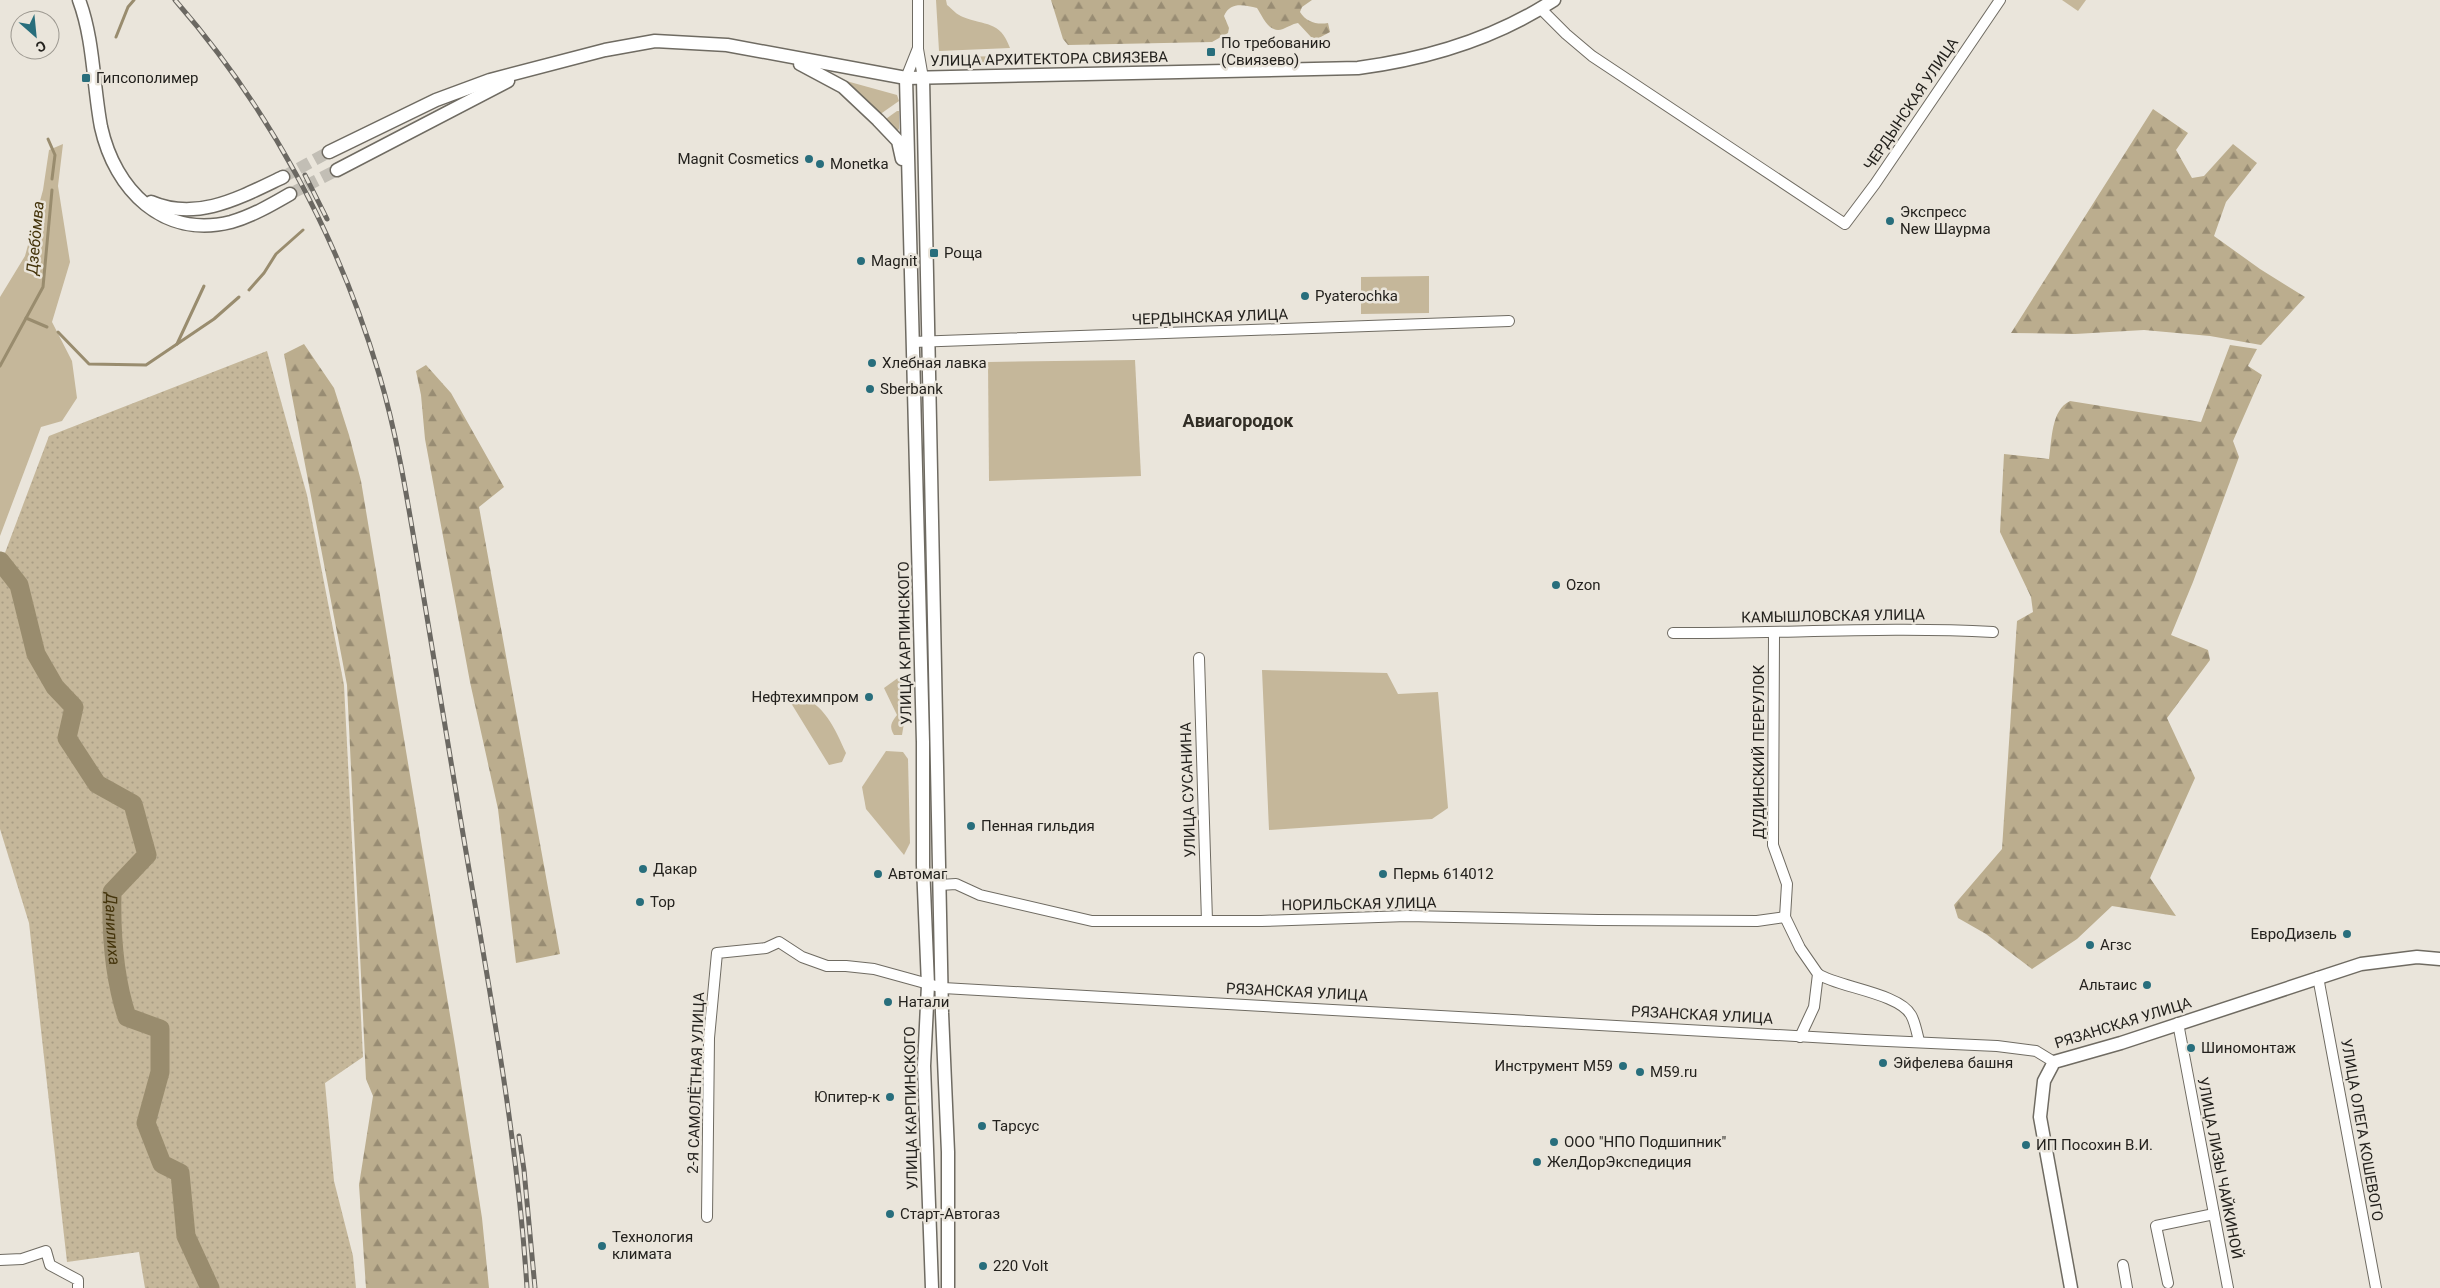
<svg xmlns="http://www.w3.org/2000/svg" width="2440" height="1288" font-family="Roboto,sans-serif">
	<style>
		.green { fill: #c5b79a }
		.forest { fill: url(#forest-firs) }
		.garden { fill: url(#garden-dots) }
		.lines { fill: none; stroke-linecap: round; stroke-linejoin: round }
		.stream { stroke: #998c6e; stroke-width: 3 }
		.river { stroke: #998c6e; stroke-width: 19 }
		.major-tunnel { stroke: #c2beb5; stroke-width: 12; stroke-dasharray: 12 6; stroke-linecap: butt }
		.minor-casing { stroke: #6f6b62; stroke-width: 12 }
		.major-casing { stroke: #6f6b62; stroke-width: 15 }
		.minor { stroke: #fff; stroke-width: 10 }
		.major { stroke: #fff; stroke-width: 12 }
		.rail-casing { stroke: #6b6862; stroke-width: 5 }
		.rail { stroke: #eae5db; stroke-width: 3; stroke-dasharray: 9; stroke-linecap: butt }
		.poi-dot { fill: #286e7c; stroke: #eae5db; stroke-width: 2 }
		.labels { text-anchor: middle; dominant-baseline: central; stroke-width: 5; stroke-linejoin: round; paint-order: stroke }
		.poi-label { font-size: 15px; fill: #24221e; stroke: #eae5db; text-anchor: start }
		.street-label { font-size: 15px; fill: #24221e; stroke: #eae5db }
		.water-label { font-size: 16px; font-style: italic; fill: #44340b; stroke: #eae5db }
		.quarter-label { font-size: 18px; font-weight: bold; fill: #322e26; stroke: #eae5db }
	</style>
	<defs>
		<pattern id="forest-firs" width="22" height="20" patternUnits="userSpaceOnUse" patternTransform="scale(1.25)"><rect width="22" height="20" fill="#bbad8e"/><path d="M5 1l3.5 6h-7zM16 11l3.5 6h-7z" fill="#988c73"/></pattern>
		<pattern id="garden-dots" width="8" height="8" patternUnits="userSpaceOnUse" patternTransform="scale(1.25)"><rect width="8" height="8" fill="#c5b79a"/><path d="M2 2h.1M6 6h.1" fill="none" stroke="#a99d84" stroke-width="1.8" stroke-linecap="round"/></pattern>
	</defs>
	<rect width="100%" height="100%" fill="#eae5db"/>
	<!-- green -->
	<g class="green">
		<path d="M 936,0 L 946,0 L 947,5 C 952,9 957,15 963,17 C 985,26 1000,20 1010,48 L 939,51 Z"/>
		<path d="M 2062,0 L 2086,0 L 2078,11 Z"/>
		<path d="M 1010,56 L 1010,62 L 940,63 L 940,57 Z"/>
		<path d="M 839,79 L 897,95 L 899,101 L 879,115 Z"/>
		<path d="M 897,111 L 899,111 L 899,129 L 896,132 L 883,121 Z"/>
		<path d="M 63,144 L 58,186 L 70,262 L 52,322 L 72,361 L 77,398 L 62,421 L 41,427 L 0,536 L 0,297 L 25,256 L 43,190 L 49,150 Z"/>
		<path d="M 1429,276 L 1429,313 L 1361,314 L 1361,277 Z"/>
		<path d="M 1135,360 L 1141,476 L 989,481 L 988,362 Z"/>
		<path d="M 1262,670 L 1387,673 L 1398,694 L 1438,692 L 1448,808 L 1432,819 L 1269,830 Z"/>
		<path d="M 902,675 L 905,717 L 902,735 L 894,735 C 889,726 891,723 897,715 L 884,688 Z"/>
		<path d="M 797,696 C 824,702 835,729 846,753 L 842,762 L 829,765 L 791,703 Z"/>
		<path d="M 886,751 L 903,752 L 908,759 L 910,843 L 904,855 L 866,809 L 862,787 Z"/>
	</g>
	<!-- forest -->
	<g class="forest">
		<path d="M 1051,0 L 1312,0 L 1302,7 L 1300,12 C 1306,22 1317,25 1328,23 L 1330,32 L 1317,39 L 1311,37 L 1298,23 C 1292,24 1288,27 1283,29 C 1269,34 1263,17 1257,8 C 1245,5 1230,1 1224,16 L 1229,28 L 1228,33 L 1212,42 L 1068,45 L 1063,39 Z"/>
		<path d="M 2153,109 L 2188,133 L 2176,150 L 2192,178 L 2204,176 L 2233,144 L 2257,163 L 2226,202 L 2214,236 L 2260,269 L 2305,297 L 2261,345 L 2210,336 L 2144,330 L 2075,334 L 2011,333 Z"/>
		<path d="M 304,344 L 334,388 L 349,435 L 361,481 L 455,1045 L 482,1218 L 489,1288 L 366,1288 L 359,1185 L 373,1096 L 366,1079 L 347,685 L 284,354 Z"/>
		<path d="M 2230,345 L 2257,349 L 2248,366 L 2262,375 L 2233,441 L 2239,457 L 2193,582 L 2171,635 L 2208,650 L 2210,660 L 2167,718 L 2195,778 L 2150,878 L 2176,916 L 2112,906 L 2077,939 L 2032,969 L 1986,934 L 1958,918 L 1954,905 L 2002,849 L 2017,621 L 2033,612 L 2031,597 L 2000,532 L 2004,454 L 2049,459 C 2052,440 2051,410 2070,401 L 2201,422 Z"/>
		<path d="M 426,365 L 451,393 L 504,487 L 479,507 L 560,954 L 516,963 L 498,809 L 470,682 L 425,439 L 421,395 L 416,371 Z"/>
	</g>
	<!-- garden -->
	<path class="garden" d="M 267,351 L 307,495 L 344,685 L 363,1057 L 325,1083 L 334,1181 L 353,1256 L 356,1288 L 145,1288 L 139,1252 L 67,1262 L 29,923 L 0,829 L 0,566 L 49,436 Z"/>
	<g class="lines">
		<!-- stream -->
		<g class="stream">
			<path d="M 116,37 L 128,7 L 134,0"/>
			<path d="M 48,139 L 55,155 L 52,179"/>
			<path d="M 249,290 L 264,273 L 276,254 L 303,230"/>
			<path d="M 26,318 L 47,327"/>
			<path d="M 58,332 L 89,364 L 146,365 L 214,319 L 239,297"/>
			<path d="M 177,344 L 204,286"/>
			<path d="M 0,366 L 43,287 L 52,190"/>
		</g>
		<!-- river -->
		<path class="river" id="s1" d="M 0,561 L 19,585 L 36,654 L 55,687 L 74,707 L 67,738 L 97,784 L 133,804 L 147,855 L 112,892 C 111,933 114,978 127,1017 L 160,1029 L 160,1072 L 146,1123 L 162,1164 L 180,1173 L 186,1236 L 210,1288"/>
		<!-- major-tunnel -->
		<g class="major-tunnel">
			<path d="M 283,177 L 329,152"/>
			<path d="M 290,194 L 337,170"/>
		</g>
		<!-- minor casing -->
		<g class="minor-casing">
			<g id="minor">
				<path d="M 1541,9 L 1566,34 L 1592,56 L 1845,224 L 1875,184 L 2000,0"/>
				<path d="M 918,49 L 923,78"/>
				<path d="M 906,78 L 918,48 L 918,0"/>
				<path d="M 913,342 L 1509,321"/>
				<path d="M 1673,633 C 1779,634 1886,626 1993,632"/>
				<path d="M 1774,634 L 1773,845 L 1787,884 L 1785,917 L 1800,948 L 1818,974 L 1814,1007 L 1800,1037"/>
				<path d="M 1199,658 L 1207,921"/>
				<path d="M 940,885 L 956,884 L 980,895 L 1092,921 L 1261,921 L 1407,916 L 1598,920 L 1757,921 L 1785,917"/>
				<path d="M 1818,974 C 1837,987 1899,993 1911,1015 C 1915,1022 1917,1033 1919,1041"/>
				<path d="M 2318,977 L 2376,1288"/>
				<path d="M 2178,1023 L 2228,1288"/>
				<path d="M 707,1217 L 709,1038 L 717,953 L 766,948 L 779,942 L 802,957 L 827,966 L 846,966 L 874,969 L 943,988 L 1865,1040 L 1997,1046 L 2036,1051 L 2054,1062"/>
				<path d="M 0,1260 L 22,1259 L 46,1251 L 50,1265 L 78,1280 L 78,1288"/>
				<path d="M 2123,1265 L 2127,1288"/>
				<path d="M 2168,1283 L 2156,1226 L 2214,1214"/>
			</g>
		</g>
		<!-- major casing -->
		<g class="major-casing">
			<g id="major">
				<path d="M 79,0 C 94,40 93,85 101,127 C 115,190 163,239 231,222 C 252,216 271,205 290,194"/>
				<path d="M 800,64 L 843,87 L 878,120 L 898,141 L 902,159"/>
				<path d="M 906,78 L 923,742 L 923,865 L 928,985 L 924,1066 L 932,1288"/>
				<path d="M 923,78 L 942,1013 L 948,1152 L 948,1288"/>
				<path d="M 329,152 L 436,100 L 490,80 L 605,50 L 655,41 L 727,45 L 906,78 L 1358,68 C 1426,59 1496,38 1554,0"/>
				<path d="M 337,170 L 508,81"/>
				<path d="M 151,202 C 197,222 241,197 283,177"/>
				<path d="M 2071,1288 L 2040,1117 L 2044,1081 L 2054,1062 L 2121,1043 L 2361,964 L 2417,957 L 2440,959"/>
			</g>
		</g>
		<!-- minor -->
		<use href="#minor" class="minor"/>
		<!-- major -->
		<use href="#major" class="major"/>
		<!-- rail casing -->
		<g class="rail-casing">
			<g id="rail">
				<path d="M 175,0 C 269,108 338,236 379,374 C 399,441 409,511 421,581 C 434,659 447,738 460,816 C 486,973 517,1129 527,1288"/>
				<path d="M 305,175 L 327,219"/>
				<path d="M 519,1136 L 524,1170 L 535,1288"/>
			</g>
		</g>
		<!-- rail -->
		<use href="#rail" class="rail"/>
	</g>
	<!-- markers -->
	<g class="poi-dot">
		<rect x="1206" y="47" width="10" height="10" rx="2.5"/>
		<rect x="81" y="73" width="10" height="10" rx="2.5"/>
		<circle cx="809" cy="159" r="5"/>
		<circle cx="820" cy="164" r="5"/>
		<circle cx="1890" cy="221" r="5"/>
		<rect x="929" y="248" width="10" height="10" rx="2.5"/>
		<circle cx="861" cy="261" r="5"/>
		<circle cx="1305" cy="296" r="5"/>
		<circle cx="872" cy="363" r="5"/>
		<circle cx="870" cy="389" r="5"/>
		<circle cx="1556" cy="585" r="5"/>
		<circle cx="869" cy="697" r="5"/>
		<circle cx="971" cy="826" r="5"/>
		<circle cx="643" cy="869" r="5"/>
		<circle cx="878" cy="874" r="5"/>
		<circle cx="1383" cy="874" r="5"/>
		<circle cx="640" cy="902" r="5"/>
		<circle cx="2347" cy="934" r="5"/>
		<circle cx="2090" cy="945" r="5"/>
		<circle cx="2147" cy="985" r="5"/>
		<circle cx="888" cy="1002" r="5"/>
		<circle cx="2191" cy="1048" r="5"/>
		<circle cx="1883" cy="1063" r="5"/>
		<circle cx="1623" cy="1066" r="5"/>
		<circle cx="1640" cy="1072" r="5"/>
		<circle cx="890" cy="1097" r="5"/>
		<circle cx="982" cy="1126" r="5"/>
		<circle cx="1554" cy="1142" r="5"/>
		<circle cx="2026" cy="1145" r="5"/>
		<circle cx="1537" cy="1162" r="5"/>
		<circle cx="890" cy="1214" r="5"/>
		<circle cx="602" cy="1246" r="5"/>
		<circle cx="983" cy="1266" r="5"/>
	</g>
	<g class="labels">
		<!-- poi labels -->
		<g class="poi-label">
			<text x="1221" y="43">По требованию<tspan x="1221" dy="17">(Свиязево)</tspan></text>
			<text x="96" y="78">Гипсополимер</text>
			<text x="799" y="159" text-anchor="end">Magnit Cosmetics</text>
			<text x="830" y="164">Monetka</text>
			<text x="1900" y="212">Экспресс<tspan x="1900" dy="17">New Шаурма</tspan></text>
			<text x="944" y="253">Роща</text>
			<text x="871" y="261">Magnit</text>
			<text x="1315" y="296">Pyaterochka</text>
			<text x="882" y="363">Хлебная лавка</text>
			<text x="880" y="389">Sberbank</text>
			<text x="1566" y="585">Ozon</text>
			<text x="859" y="697" text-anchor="end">Нефтехимпром</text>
			<text x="981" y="826">Пенная гильдия</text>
			<text x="653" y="869">Дакар</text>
			<text x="888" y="874">Автомаг</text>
			<text x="1393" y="874">Пермь 614012</text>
			<text x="650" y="902">Тор</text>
			<text x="2337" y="934" text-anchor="end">ЕвроДизель</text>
			<text x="2100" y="945">Агзс</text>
			<text x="2137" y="985" text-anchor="end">Альтаис</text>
			<text x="898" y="1002">Натали</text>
			<text x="2201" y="1048">Шиномонтаж</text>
			<text x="1893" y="1063">Эйфелева башня</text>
			<text x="1613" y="1066" text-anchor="end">Инструмент М59</text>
			<text x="1650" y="1072">M59.ru</text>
			<text x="880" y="1097" text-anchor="end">Юпитер-к</text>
			<text x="992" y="1126">Тарсус</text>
			<text x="1564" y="1142">ООО "НПО Подшипник"</text>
			<text x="2036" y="1145">ИП Посохин В.И.</text>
			<text x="1547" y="1162">ЖелДорЭкспедиция</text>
			<text x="900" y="1214">Старт-Автогаз</text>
			<text x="612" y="1237">Технология<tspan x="612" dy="17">климата</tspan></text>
			<text x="993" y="1266">220 Volt</text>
		</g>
		<!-- street labels -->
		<g class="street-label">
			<text transform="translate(1049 59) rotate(-1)">УЛИЦА АРХИТЕКТОРА СВИЯЗЕВА</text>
			<text transform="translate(1911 104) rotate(-56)">ЧЕРДЫНСКАЯ УЛИЦА</text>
			<text transform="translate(1210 317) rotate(-2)">ЧЕРДЫНСКАЯ УЛИЦА</text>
			<text transform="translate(1833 616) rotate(-1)">КАМЫШЛОВСКАЯ УЛИЦА</text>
			<text transform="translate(905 643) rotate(-91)">УЛИЦА КАРПИНСКОГО</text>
			<text transform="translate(1759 752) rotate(-90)">ДУДИНСКИЙ ПЕРЕУЛОК</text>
			<text transform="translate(1188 790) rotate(-92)">УЛИЦА СУСАНИНА</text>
			<text transform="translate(1359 904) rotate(-1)">НОРИЛЬСКАЯ УЛИЦА</text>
			<text transform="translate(1297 992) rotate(3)">РЯЗАНСКАЯ УЛИЦА</text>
			<text transform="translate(1702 1015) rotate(3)">РЯЗАНСКАЯ УЛИЦА</text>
			<text transform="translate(2123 1023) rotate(-17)">РЯЗАНСКАЯ УЛИЦА</text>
			<text transform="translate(696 1083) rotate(-88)">2-Я САМОЛЁТНАЯ УЛИЦА</text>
			<text transform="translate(911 1108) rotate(-91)">УЛИЦА КАРПИНСКОГО</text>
			<text transform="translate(2362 1130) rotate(80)">УЛИЦА ОЛЕГА КОШЕВОГО</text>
			<text transform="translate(2220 1168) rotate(79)">УЛИЦА ЛИЗЫ ЧАЙКИНОЙ</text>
		</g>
		<!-- water labels -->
		<g class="water-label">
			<text transform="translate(35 238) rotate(-85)">Дзебӧмва</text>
			<text stroke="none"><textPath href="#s1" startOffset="436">Данилиха</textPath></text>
		</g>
		<!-- quarter labels -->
		<g class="quarter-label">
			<text x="1238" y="420">Авиагородок</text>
		</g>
	</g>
	<!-- north arrow -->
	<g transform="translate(35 35) rotate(153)"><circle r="24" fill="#eae5db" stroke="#9b978f"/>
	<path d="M0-4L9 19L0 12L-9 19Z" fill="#286e7c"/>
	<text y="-8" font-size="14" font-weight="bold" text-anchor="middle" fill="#24221e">С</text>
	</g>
</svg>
